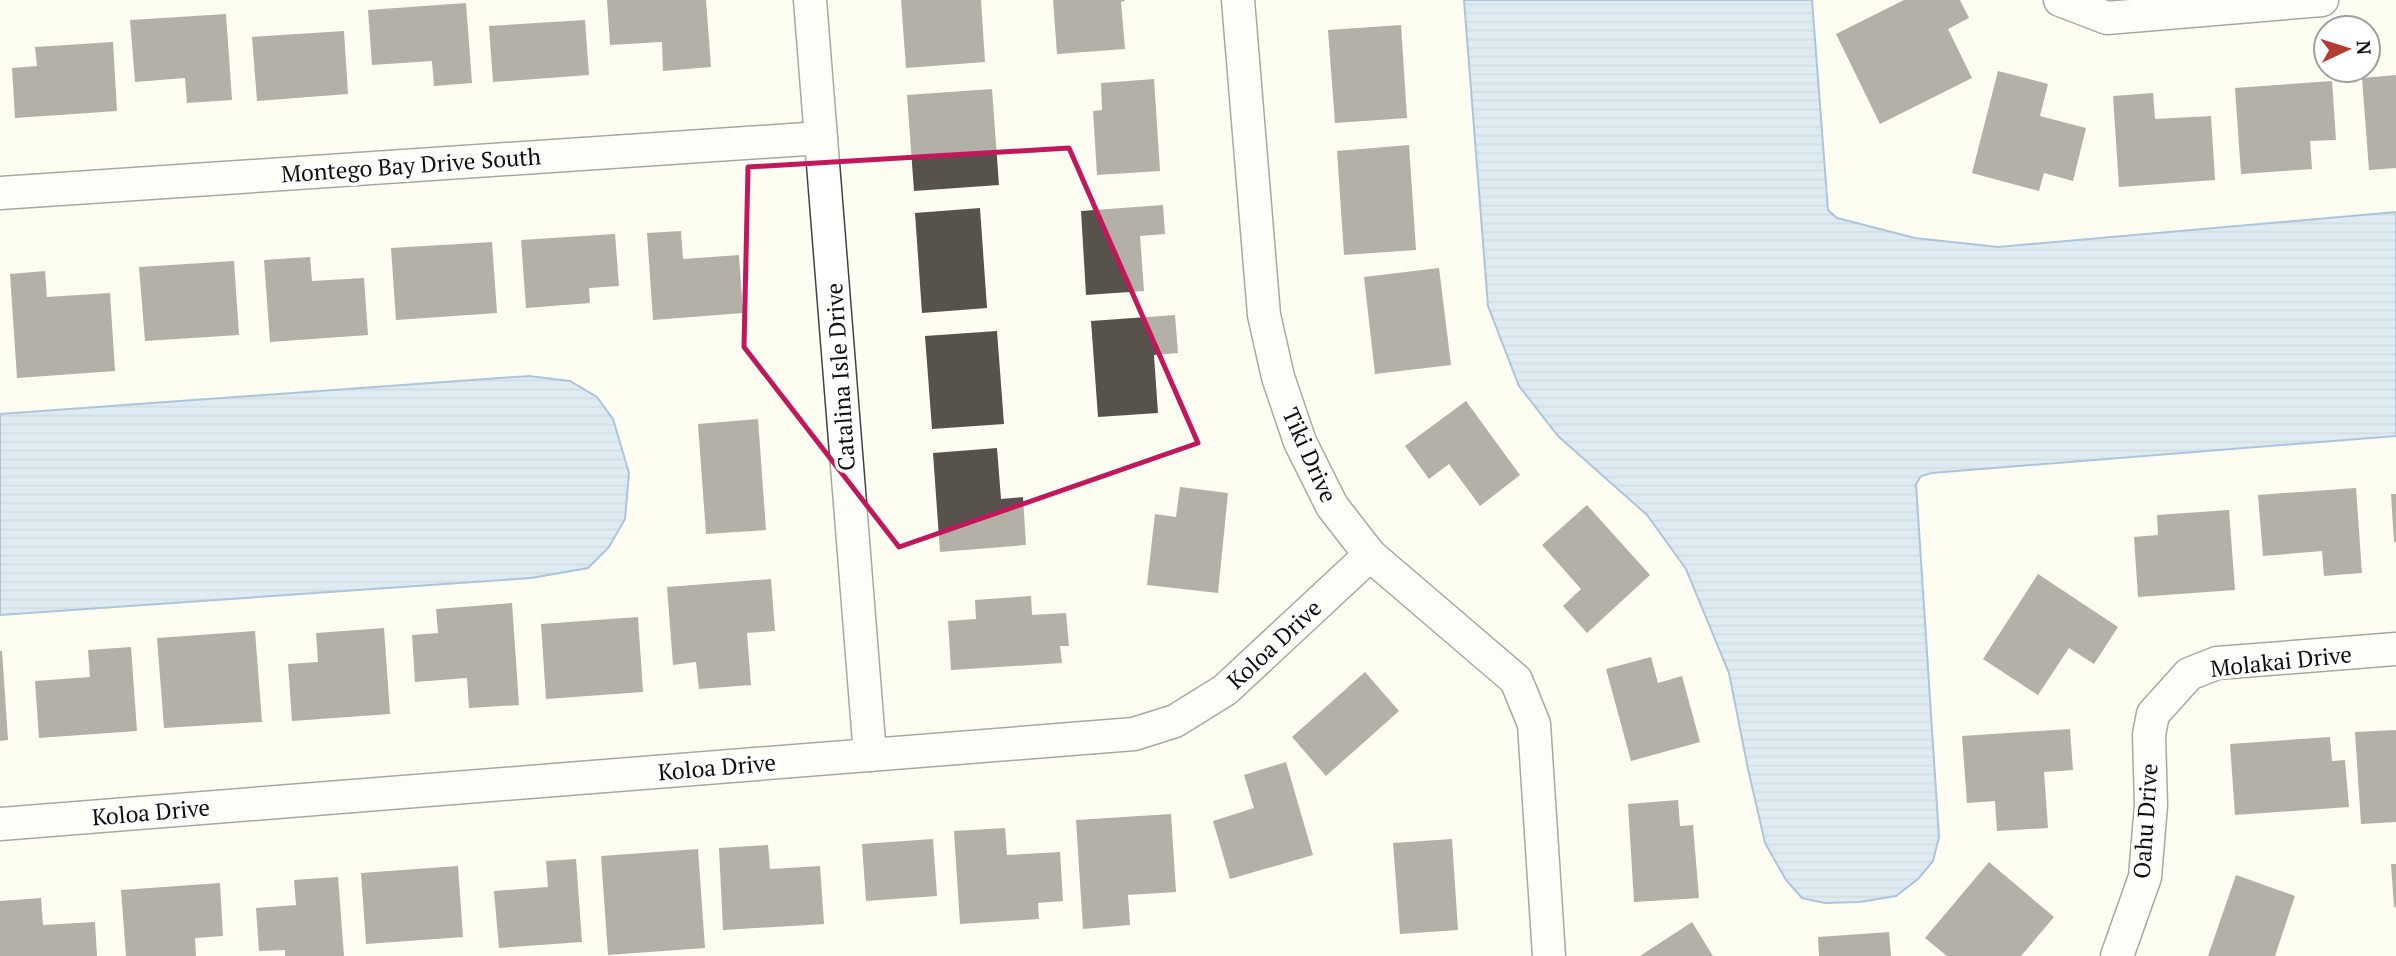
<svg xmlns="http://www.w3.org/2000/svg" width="2396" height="956" font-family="'PT Serif',serif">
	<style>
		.water { fill: url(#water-rules); stroke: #4882c2; stroke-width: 2 }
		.building { fill: #57524c }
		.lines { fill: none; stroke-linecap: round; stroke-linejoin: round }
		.street-casing { stroke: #424242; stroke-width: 35 }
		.street { stroke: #fff; stroke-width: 32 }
		.marked { fill: none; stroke: #c2185b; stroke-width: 5; stroke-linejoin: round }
		.labels { text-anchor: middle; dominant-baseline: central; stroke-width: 7; stroke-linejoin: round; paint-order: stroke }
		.street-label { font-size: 23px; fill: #0f0f0f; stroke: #fff }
	</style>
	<defs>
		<pattern id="water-rules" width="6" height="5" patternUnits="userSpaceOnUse" patternTransform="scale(1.75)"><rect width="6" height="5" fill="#bbd6f1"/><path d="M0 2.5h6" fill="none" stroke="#a0b6cd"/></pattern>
	</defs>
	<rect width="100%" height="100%" fill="#fefdf2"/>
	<!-- water -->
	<g class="water">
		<path d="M 1464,0 L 1812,0 L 1828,210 L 1837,218 L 1915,238 L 1998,247 L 2396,212 L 2396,436 L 1932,473 L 1921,476 L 1916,484 L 1939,837 L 1933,861 L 1918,879 L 1896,896 L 1860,902 L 1825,903 L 1802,898 L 1786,880 L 1765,843 L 1748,769 L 1729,673 L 1686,569 L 1647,515 L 1558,436 L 1519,386 L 1488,306 Z"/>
		<path d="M 529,376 L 570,381 L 597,397 L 613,419 L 629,473 L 625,519 L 609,547 L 588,568 L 531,578 L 0,615 L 0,414 Z"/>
	</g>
	<!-- building -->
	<g class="building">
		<path d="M 607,0 L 706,0 L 711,67 L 663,71 L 662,42 L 610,45 Z"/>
		<path d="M 901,0 L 981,0 L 985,62 L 906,68 Z"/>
		<path d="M 1053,0 L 1126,0 L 1121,2 L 1125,49 L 1057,54 Z"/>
		<path d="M 1904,0 L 1960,0 L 1969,18 L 1948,29 L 1972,78 L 1880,124 L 1836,34 Z"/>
		<path d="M 466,3 L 472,83 L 434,86 L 432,61 L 372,65 L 368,10 Z"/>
		<path d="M 226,14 L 232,100 L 187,103 L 185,78 L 135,82 L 130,20 Z"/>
		<path d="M 585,20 L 589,75 L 493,82 L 489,26 Z"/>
		<path d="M 1401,25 L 1407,118 L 1335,123 L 1328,30 Z"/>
		<path d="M 344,31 L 348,94 L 257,101 L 252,37 Z"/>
		<path d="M 113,42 L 117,111 L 15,118 L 12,68 L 37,66 L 35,47 Z"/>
		<path d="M 1998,71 L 2048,84 L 2040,116 L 2086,128 L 2073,181 L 2044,173 L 2039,191 L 1972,173 Z"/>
		<path d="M 2396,75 L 2396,168 L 2369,170 L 2362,78 Z"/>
		<path d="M 1154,79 L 1160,171 L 1097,175 L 1093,111 L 1102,110 L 1101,83 Z"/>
		<path d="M 2332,81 L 2336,140 L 2310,141 L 2312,169 L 2241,174 L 2235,88 Z"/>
		<path d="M 992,89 L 999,185 L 914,191 L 907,95 Z"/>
		<path d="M 2153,93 L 2155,119 L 2211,116 L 2215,180 L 2119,187 L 2113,96 Z"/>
		<path d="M 1409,145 L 1416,250 L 1344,255 L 1337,151 Z"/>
		<path d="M 1163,205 L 1165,234 L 1140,236 L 1144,291 L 1086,295 L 1081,211 Z"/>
		<path d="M 980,208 L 987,308 L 922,313 L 915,213 Z"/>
		<path d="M 681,231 L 683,259 L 739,255 L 743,313 L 653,320 L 647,233 Z"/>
		<path d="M 615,234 L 619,286 L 589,288 L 590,303 L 526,308 L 521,240 Z"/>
		<path d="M 492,242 L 497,313 L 396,320 L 391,248 Z"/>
		<path d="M 310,257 L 312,281 L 364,278 L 368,335 L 270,342 L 264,260 Z"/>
		<path d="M 234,261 L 239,335 L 145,341 L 139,267 Z"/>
		<path d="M 1439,268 L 1451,365 L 1375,374 L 1364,277 Z"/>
		<path d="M 45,271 L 47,297 L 110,293 L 115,371 L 17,378 L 10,274 Z"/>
		<path d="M 1175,315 L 1178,353 L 1154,355 L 1158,413 L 1098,417 L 1091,321 Z"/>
		<path d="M 997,331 L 1004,424 L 932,429 L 925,336 Z"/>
		<path d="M 1466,401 L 1520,475 L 1480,506 L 1449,464 L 1429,479 L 1405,446 Z"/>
		<path d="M 758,419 L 766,530 L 706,534 L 698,424 Z"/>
		<path d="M 997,448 L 1001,499 L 1023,497 L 1026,545 L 940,552 L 933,453 Z"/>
		<path d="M 1180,487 L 1228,493 L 1218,593 L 1147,585 L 1155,514 L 1176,517 Z"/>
		<path d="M 2356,488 L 2362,573 L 2324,576 L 2322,551 L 2263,556 L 2258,495 Z"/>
		<path d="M 2391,494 L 2396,494 L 2396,542 L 2394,542 Z"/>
		<path d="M 1587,505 L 1650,575 L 1587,633 L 1563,606 L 1581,589 L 1542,545 Z"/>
		<path d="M 2229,510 L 2235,590 L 2138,597 L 2134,537 L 2158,535 L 2157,515 Z"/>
		<path d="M 2038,574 L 2118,627 L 2094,664 L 2069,648 L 2038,695 L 1983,659 Z"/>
		<path d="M 771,579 L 775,631 L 747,633 L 751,685 L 699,689 L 696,662 L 673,665 L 667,587 Z"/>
		<path d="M 1031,596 L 1032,615 L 1066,613 L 1069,646 L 1060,646 L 1062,663 L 951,670 L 948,621 L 976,619 L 975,600 Z"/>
		<path d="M 512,603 L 519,705 L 469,708 L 467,678 L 415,682 L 412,635 L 438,633 L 436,609 Z"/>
		<path d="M 638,617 L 643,692 L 546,699 L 541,624 Z"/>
		<path d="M 384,628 L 390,714 L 292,721 L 288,664 L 318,662 L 316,633 Z"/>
		<path d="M 255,631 L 262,722 L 164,728 L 157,638 Z"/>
		<path d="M 131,647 L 137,731 L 39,738 L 35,681 L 90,677 L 88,650 Z"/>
		<path d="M 0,651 L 2,651 L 8,740 L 0,741 Z"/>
		<path d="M 1651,657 L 1658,683 L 1682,676 L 1700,742 L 1631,761 L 1606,669 Z"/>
		<path d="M 1365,672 L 1399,711 L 1326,776 L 1292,737 Z"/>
		<path d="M 2070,729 L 2073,770 L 2044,772 L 2048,828 L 1997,831 L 1995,801 L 1967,803 L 1962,736 Z"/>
		<path d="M 2396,730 L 2396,822 L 2361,824 L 2355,732 Z"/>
		<path d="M 2330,737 L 2332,761 L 2345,760 L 2349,807 L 2235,815 L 2230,744 Z"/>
		<path d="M 1286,762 L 1313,855 L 1230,879 L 1213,821 L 1254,808 L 1244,775 Z"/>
		<path d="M 1678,800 L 1680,826 L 1693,825 L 1699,898 L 1634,902 L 1628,804 Z"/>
		<path d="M 1171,814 L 1176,892 L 1128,895 L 1130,925 L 1083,929 L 1076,820 Z"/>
		<path d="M 1005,828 L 1007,855 L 1060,852 L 1063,901 L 1038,903 L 1039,919 L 960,924 L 954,831 Z"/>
		<path d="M 933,839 L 937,896 L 866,901 L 862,844 Z"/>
		<path d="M 1452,839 L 1458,930 L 1400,934 L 1393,843 Z"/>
		<path d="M 768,845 L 770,869 L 820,866 L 824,924 L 723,930 L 719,848 Z"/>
		<path d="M 698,849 L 705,948 L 608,955 L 601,856 Z"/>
		<path d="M 576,859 L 582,942 L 499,948 L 494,891 L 548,887 L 546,861 Z"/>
		<path d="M 1989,862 L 2054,917 L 2021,956 L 1947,956 L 1925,938 Z"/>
		<path d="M 2391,864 L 2396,864 L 2396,907 L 2394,907 Z"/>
		<path d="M 458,866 L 463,937 L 366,944 L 361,873 Z"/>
		<path d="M 2236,875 L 2295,896 L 2275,956 L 2208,956 Z"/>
		<path d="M 338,877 L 344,956 L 285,956 L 285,950 L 259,951 L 256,908 L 296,905 L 294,880 Z"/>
		<path d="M 220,883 L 223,936 L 195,938 L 196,956 L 126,956 L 121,890 Z"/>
		<path d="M 41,898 L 43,925 L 95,922 L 97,956 L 0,956 L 0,901 Z"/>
		<path d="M 1692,922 L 1713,956 L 1640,956 Z"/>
		<path d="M 1889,932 L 1891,956 L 1819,956 L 1818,937 Z"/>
	</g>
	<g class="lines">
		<!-- street casing -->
		<g class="street-casing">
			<g id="street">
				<path d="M 810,0 L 870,755"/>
				<path d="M 1238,0 L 1264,315 L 1278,377 L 1300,442 L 1332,506 L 1370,555 L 1516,680 L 1534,724 L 1549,956"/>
				<path d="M 2060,0 L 2107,18 L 2322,0"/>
				<path d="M 0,193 L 821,138"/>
				<path d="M 0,824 L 1134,734 L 1175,721 L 1225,690 L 1370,555"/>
				<path d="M 2117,956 L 2145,877 L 2151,805 L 2149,735 L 2153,714 L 2189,674 L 2217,663 L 2396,649"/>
			</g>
		</g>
		<!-- street -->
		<use href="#street" class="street"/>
	</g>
	<!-- marked area -->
	<path d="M0 0H2396V956H0ZM 1069,148 L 1198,443 L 899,547 L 744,347 L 748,167 Z" fill="#fefdf2" fill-opacity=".55" fill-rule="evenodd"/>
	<path class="marked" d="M 1069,148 L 1198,443 L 899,547 L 744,347 L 748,167 Z"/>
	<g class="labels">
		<!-- street labels -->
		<g class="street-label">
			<text transform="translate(411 165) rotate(-4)">Montego Bay Drive South</text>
			<text transform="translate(840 377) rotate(-94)">Catalina Isle Drive</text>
			<text transform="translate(1310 455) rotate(66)">Tiki Drive</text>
			<text transform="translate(1274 644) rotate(-43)">Koloa Drive</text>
			<text transform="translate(2281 661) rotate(-6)">Molakai Drive</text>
			<text transform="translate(717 767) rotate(-5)">Koloa Drive</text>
			<text transform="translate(151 812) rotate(-5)">Koloa Drive</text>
			<text transform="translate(2145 821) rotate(-86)">Oahu Drive</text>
		</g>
	</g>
	<!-- north arrow -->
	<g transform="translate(2347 49) rotate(86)"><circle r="33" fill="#ffffff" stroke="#9f9f9f" stroke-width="2"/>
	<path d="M0-5L12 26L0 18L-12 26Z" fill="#b43c32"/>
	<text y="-10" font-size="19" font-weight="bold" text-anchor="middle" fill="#0f0f0f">N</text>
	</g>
</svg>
